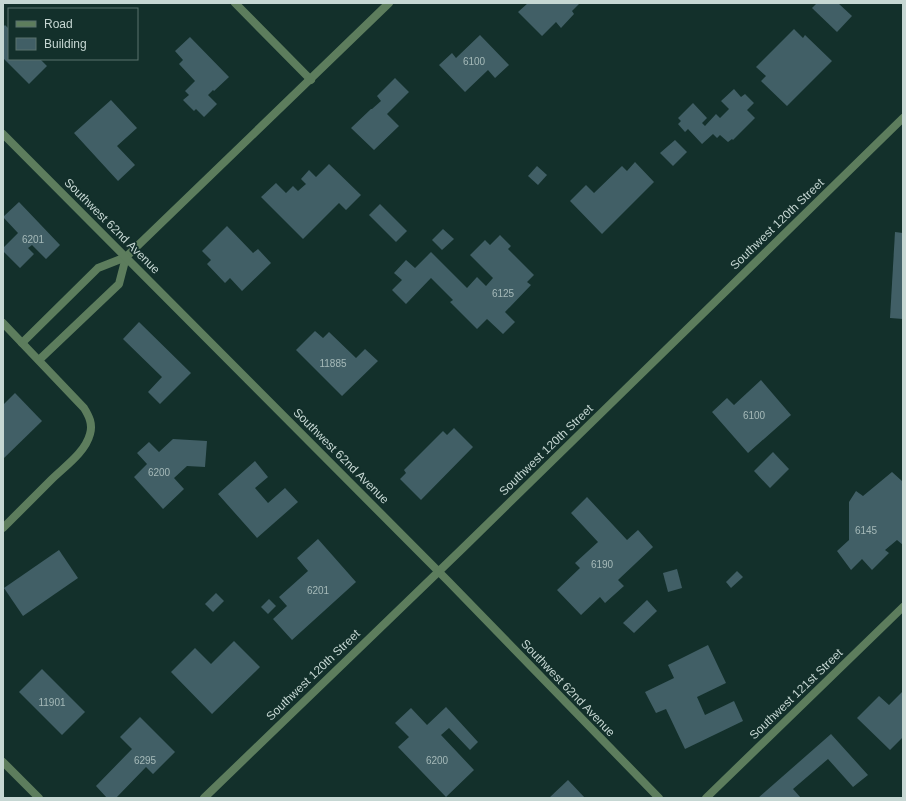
<svg xmlns="http://www.w3.org/2000/svg" width="906" height="801" font-family="Arial,sans-serif">
	<style>
		.building { fill: #415f66 }
		.lines { fill: none; stroke-linecap: round; stroke-linejoin: round }
		.minor { stroke: #5d7d5d; stroke-width: 8 }
		.tertiary { stroke: #5d7d5d; stroke-width: 8 }
		.labels { text-anchor: middle; dominant-baseline: central; stroke-width: 3.5; stroke-linejoin: round; paint-order: stroke }
		.number-label { font-size: 10px; fill: #a5b9b8 }
		.street-label { font-size: 12px; fill: #c6d7d3; stroke: #13302b }
	</style>
	<rect width="100%" height="100%" fill="#13302b"/>
	<!-- building -->
	<g class="building">
		<path d="M 528,3 L 580,3 L 572,11 L 574,14 L 561,28 L 556,22 L 542,36 L 518,12 Z"/>
		<path d="M 817,3 L 838,3 L 852,16 L 837,32 L 812,8 Z"/>
		<path d="M 5,25 L 9,29 L 9,59 L 40,59 L 47,66 L 29,84 L 3,58 L 3,27 Z"/>
		<path d="M 794,29 L 803,38 L 805,35 L 832,61 L 787,106 L 761,81 L 766,76 L 756,67 Z"/>
		<path d="M 480,35 L 509,65 L 495,78 L 488,70 L 465,92 L 439,65 L 452,53 L 456,58 Z"/>
		<path d="M 190,37 L 229,77 L 214,91 L 213,90 L 208,95 L 217,104 L 204,117 L 196,109 L 194,111 L 183,100 L 189,95 L 185,91 L 195,81 L 179,64 L 183,60 L 175,51 Z"/>
		<path d="M 395,78 L 409,92 L 387,114 L 399,126 L 374,150 L 351,128 L 371,109 L 372,109 L 381,101 L 377,96 Z"/>
		<path d="M 734,89 L 741,97 L 745,94 L 754,103 L 747,110 L 755,118 L 733,140 L 732,139 L 728,142 L 720,135 L 717,138 L 713,134 L 702,144 L 688,129 L 685,132 L 678,124 L 681,121 L 678,118 L 693,103 L 707,118 L 702,123 L 705,126 L 716,114 L 720,118 L 729,109 L 721,101 Z"/>
		<path d="M 111,100 L 137,128 L 117,146 L 135,165 L 118,181 L 74,133 Z"/>
		<path d="M 675,140 L 687,152 L 673,166 L 660,153 Z"/>
		<path d="M 635,162 L 654,182 L 602,234 L 570,201 L 586,185 L 594,193 L 622,166 L 627,171 Z"/>
		<path d="M 329,164 L 361,195 L 346,210 L 339,203 L 303,239 L 261,197 L 276,183 L 286,193 L 293,186 L 298,191 L 306,184 L 301,179 L 309,170 L 316,177 Z"/>
		<path d="M 537,166 L 547,175 L 538,185 L 528,176 Z"/>
		<path d="M 19,202 L 60,245 L 46,259 L 32,245 L 28,248 L 34,254 L 20,268 L 3,251 L 3,248 L 18,233 L 3,217 Z"/>
		<path d="M 380,204 L 407,231 L 396,242 L 369,215 Z"/>
		<path d="M 227,226 L 253,253 L 258,249 L 271,263 L 242,291 L 230,278 L 225,283 L 207,264 L 211,260 L 202,251 Z"/>
		<path d="M 443,229 L 454,239 L 442,250 L 432,240 Z"/>
		<path d="M 895,232 L 903,233 L 903,319 L 890,318 Z"/>
		<path d="M 500,235 L 511,246 L 508,249 L 534,275 L 527,282 L 531,285 L 505,312 L 515,322 L 503,334 L 487,319 L 477,329 L 450,302 L 453,300 L 431,278 L 406,304 L 392,290 L 402,280 L 394,273 L 406,260 L 415,268 L 431,252 L 467,288 L 477,277 L 486,286 L 493,278 L 470,255 L 485,240 L 490,245 Z"/>
		<path d="M 139,322 L 191,373 L 160,404 L 148,392 L 162,377 L 123,339 Z"/>
		<path d="M 315,331 L 323,338 L 329,332 L 356,358 L 365,349 L 378,361 L 342,396 L 296,350 Z"/>
		<path d="M 761,380 L 791,415 L 748,453 L 712,412 L 727,398 L 734,405 Z"/>
		<path d="M 15,393 L 42,421 L 3,459 L 3,405 Z"/>
		<path d="M 454,428 L 473,447 L 421,500 L 400,479 L 406,473 L 404,470 L 443,431 L 447,435 Z"/>
		<path d="M 173,439 L 207,441 L 205,467 L 187,466 L 174,478 L 184,489 L 163,509 L 134,477 L 147,464 L 137,453 L 149,442 L 159,452 Z"/>
		<path d="M 773,452 L 789,469 L 770,488 L 754,471 Z"/>
		<path d="M 255,461 L 268,477 L 255,488 L 268,503 L 285,488 L 298,502 L 257,538 L 218,494 Z"/>
		<path d="M 892,472 L 902,481 L 903,480 L 903,545 L 897,540 L 885,550 L 889,553 L 872,570 L 862,559 L 851,570 L 837,551 L 849,540 L 849,502 L 856,491 L 863,496 Z"/>
		<path d="M 587,497 L 627,540 L 638,530 L 653,547 L 618,580 L 624,586 L 605,603 L 600,597 L 581,615 L 557,590 L 580,568 L 575,563 L 598,542 L 571,513 Z"/>
		<path d="M 318,539 L 356,582 L 292,640 L 273,619 L 287,606 L 279,597 L 308,571 L 297,558 Z"/>
		<path d="M 59,550 L 78,578 L 23,616 L 4,588 Z"/>
		<path d="M 677,569 L 682,588 L 668,592 L 663,573 Z"/>
		<path d="M 737,571 L 743,577 L 731,588 L 726,582 Z"/>
		<path d="M 216,593 L 224,601 L 213,612 L 205,604 Z"/>
		<path d="M 269,599 L 276,606 L 268,614 L 261,607 Z"/>
		<path d="M 647,600 L 657,611 L 634,633 L 623,623 Z"/>
		<path d="M 234,641 L 260,667 L 212,714 L 171,672 L 195,648 L 211,664 Z"/>
		<path d="M 708,645 L 726,683 L 697,697 L 705,715 L 734,701 L 743,721 L 685,749 L 666,709 L 656,713 L 645,692 L 674,678 L 668,665 Z"/>
		<path d="M 42,669 L 85,712 L 62,735 L 19,692 Z"/>
		<path d="M 903,691 L 903,737 L 890,750 L 857,718 L 879,696 L 889,705 Z"/>
		<path d="M 446,707 L 478,742 L 470,750 L 449,728 L 441,735 L 474,770 L 446,797 L 398,747 L 409,737 L 395,723 L 411,708 L 427,725 Z"/>
		<path d="M 140,717 L 175,752 L 153,774 L 146,767 L 116,798 L 107,798 L 96,786 L 132,749 L 120,737 Z"/>
		<path d="M 831,734 L 868,775 L 853,787 L 828,759 L 793,789 L 801,798 L 758,798 Z"/>
		<path d="M 568,780 L 585,798 L 549,798 Z"/>
	</g>
	<g class="lines">
		<!-- minor -->
		<g class="minor">
			<path d="M 235,3 L 311,80"/>
			<path d="M 3,323 L 84,408 C 89,416 93,424 90,434 C 85,453 64,467 51,480 C 35,496 19,512 3,528"/>
			<path d="M 22,343 L 98,268 L 126,257 L 389,3"/>
			<path d="M 39,360 L 119,284 L 126,257"/>
			<path d="M 3,762 L 39,798"/>
			<path d="M 706,798 L 903,607"/>
		</g>
		<!-- tertiary -->
		<g class="tertiary">
			<path d="M 3,134 L 448,581 L 659,798"/>
			<path d="M 204,798 L 463,548 L 903,118"/>
		</g>
	</g>
	<g class="labels">
		<!-- number labels -->
		<g class="number-label">
			<text x="474" y="61">6100</text>
			<text x="33" y="239">6201</text>
			<text x="503" y="293">6125</text>
			<text x="333" y="363">11885</text>
			<text x="754" y="415">6100</text>
			<text x="159" y="472">6200</text>
			<text x="866" y="530">6145</text>
			<text x="602" y="564">6190</text>
			<text x="318" y="590">6201</text>
			<text x="52" y="702">11901</text>
			<text x="145" y="760">6295</text>
			<text x="437" y="760">6200</text>
		</g>
		<!-- street labels -->
		<g class="street-label">
			<text transform="translate(777 224) rotate(-44)">Southwest 120th Street</text>
			<text transform="translate(112 226) rotate(45)">Southwest 62nd Avenue</text>
			<text transform="translate(546 450) rotate(-44)">Southwest 120th Street</text>
			<text transform="translate(341 456) rotate(45)">Southwest 62nd Avenue</text>
			<text transform="translate(313 675) rotate(-44)">Southwest 120th Street</text>
			<text transform="translate(568 688) rotate(46)">Southwest 62nd Avenue</text>
			<text transform="translate(796 694) rotate(-44)">Southwest 121st Street</text>
		</g>
	</g>
	<!-- border -->
	<rect width="906" height="801" fill="none" stroke="#c6d7d3" stroke-width="8"/>
	<!-- legend -->
	<rect x="8" y="8" width="130" height="52" fill="#13302b" stroke="#5b736e"/>
	<rect x="16" y="21" width="20" height="6" fill="#5d7d5d" stroke="#5b736e"/>
	<text x="44" y="28" font-size="12" fill="#c6d7d3">Road</text>
	<rect x="16" y="38" width="20" height="12" fill="#415f66" stroke="#5b736e"/>
	<text x="44" y="48" font-size="12" fill="#c6d7d3">Building</text>
</svg>
